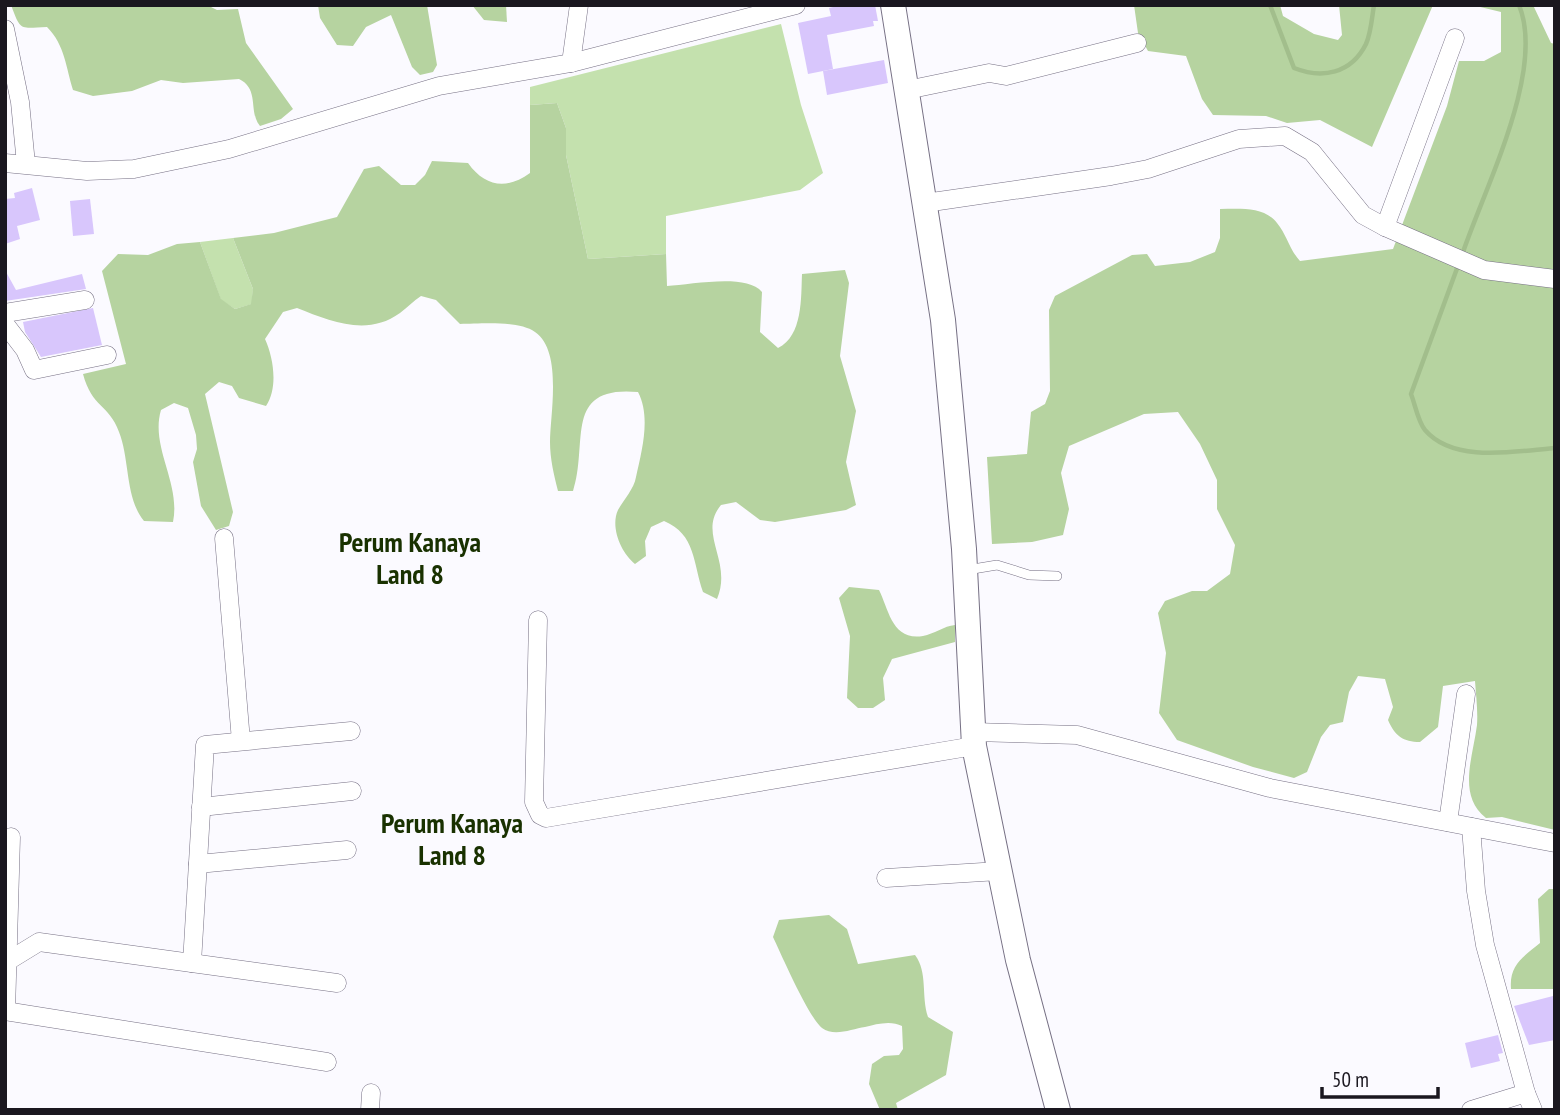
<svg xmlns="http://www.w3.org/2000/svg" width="1560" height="1115" font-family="'PT Sans Narrow',sans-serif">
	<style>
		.green { fill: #c4e1ae }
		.forest { fill: #b6d3a0 }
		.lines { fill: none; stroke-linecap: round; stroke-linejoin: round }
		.stream { stroke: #a2be8c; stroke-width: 4.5 }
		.building { fill: #d8c6fc }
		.service-casing { stroke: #767084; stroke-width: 10 }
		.minor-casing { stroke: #767084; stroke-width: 19 }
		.secondary-casing { stroke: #767084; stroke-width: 26 }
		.service { stroke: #fff; stroke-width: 9 }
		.minor { stroke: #fff; stroke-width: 18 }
		.secondary { stroke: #fff; stroke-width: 24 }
		.labels { text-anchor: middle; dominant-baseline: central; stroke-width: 6; stroke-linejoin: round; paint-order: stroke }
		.neighbourhood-label { font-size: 28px; font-weight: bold; fill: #193100; stroke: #fbfaff }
	</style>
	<rect width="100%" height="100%" fill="#fbfaff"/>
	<!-- green -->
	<g class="green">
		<path d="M 781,24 L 801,105 L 823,173 L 800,190 L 666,216 L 666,254 L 588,259 L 566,155 L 566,128 L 557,103 L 530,105 L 530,87 Z"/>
		<path d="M 233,238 L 253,289 L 252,304 L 235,309 L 221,300 L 200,242 Z"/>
	</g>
	<!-- forest -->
	<g class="forest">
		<path d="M 11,5 L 207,5 L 217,10 L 238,9 L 246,43 L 293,109 L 281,119 L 260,126 C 248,112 260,89 239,79 L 183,83 L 161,80 L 132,91 L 93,96 L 73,90 C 66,68 65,45 47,27 C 20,28 21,32 11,5 Z"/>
		<path d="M 318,5 L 427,5 L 437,65 L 433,72 L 420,75 L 412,67 L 391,15 L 366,27 L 353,46 L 337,45 L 320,18 Z"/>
		<path d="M 472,5 L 506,5 L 507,22 L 484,20 Z"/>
		<path d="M 1134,5 L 1280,5 L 1283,16 L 1314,34 L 1338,40 L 1342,35 L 1339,5 L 1433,5 L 1372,147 L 1320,120 L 1287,123 L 1266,116 L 1213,115 L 1202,99 L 1186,56 L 1148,51 L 1138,33 Z"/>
		<path d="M 1472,5 L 1533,5 L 1551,43 L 1555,44 L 1555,830 L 1502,817 L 1486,818 C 1457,795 1473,757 1477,725 C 1478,711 1476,695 1475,681 L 1443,686 L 1438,727 L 1420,742 C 1403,742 1395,736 1388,720 L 1393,707 L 1385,679 L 1358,676 L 1349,692 L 1343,722 L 1330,725 L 1321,737 L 1307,772 L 1294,778 L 1253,767 L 1177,740 L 1159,713 L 1166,653 L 1158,613 L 1165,601 L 1192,591 L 1207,591 L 1230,574 L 1235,545 L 1217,509 L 1217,480 L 1200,444 L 1178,412 L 1144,414 L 1069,446 L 1061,473 L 1069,509 L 1063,535 L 1032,542 L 992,544 L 987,457 L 1027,454 L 1031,412 L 1045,404 L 1050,391 L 1049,310 L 1055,296 L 1132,255 L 1147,254 L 1155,266 L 1190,262 L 1215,252 L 1220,238 L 1220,209 C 1239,209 1264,206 1277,223 C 1287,235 1289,249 1300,261 L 1393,249 L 1447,106 L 1459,61 L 1484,61 L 1501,52 L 1501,12 Z"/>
		<path d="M 557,103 L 566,128 L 566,155 L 588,259 L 666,254 L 667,286 C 691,285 746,273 762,292 L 760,332 L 778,348 C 803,336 801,297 802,274 L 845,270 L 849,283 L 840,356 L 856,411 L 846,462 L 856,505 L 846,510 L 775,522 L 760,520 L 736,502 L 721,505 C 697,534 733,561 717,599 L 703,592 C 693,564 696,534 664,521 L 651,527 L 645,541 L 646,556 L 635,564 C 621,553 610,527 618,510 C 624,499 634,489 636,477 C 642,450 651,417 638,392 C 562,385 589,443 573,491 L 558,491 C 554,475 550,459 550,442 C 550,415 563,351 535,332 C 518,320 480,324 460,324 L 436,300 L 421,296 C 413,301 408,307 400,313 C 367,337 330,321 297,308 L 283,312 L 265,339 C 274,359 278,388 266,406 L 239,398 L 232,386 L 219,382 L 205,394 L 233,512 L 229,526 L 216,530 L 201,506 L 193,462 L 197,449 L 196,435 L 188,408 L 174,403 L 161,410 C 150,447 181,483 173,522 L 144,521 C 125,498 130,460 119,432 C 109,404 92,408 83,374 L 126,364 L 102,271 L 118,254 L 148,255 L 177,244 L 200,242 L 221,299 L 235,309 L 251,304 L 253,289 L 233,238 L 274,233 L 337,217 L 364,169 L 379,166 L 401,185 L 415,185 L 425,175 L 432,161 L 468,163 C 485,187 507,190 530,173 L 530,105 Z"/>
		<path d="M 849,587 L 879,590 C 889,610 892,641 923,636 C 934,634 944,626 955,625 L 955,642 L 892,659 L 883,678 L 885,700 L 873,708 L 858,708 L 847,698 L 850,636 L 839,598 Z"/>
		<path d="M 1549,889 L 1555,889 L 1555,989 L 1511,989 C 1509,965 1523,957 1540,943 L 1538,899 Z"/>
		<path d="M 829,915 L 847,929 L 858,964 L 915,955 C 928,972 921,996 928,1017 L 953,1032 L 946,1075 L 896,1103 L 898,1110 L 880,1110 L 869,1084 L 872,1064 L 884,1056 L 899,1055 L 903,1049 L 902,1026 C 891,1020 876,1024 865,1027 C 852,1029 834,1037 822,1028 C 809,1018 781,954 773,937 L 779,920 Z"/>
	</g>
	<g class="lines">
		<!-- stream -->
		<g class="stream">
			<path d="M 1270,5 L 1294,68 C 1322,79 1351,74 1366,44 C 1371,33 1372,17 1374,5"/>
			<path d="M 1462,255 C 1484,189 1546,71 1519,5"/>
			<path d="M 1459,263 L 1411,394 C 1415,404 1418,422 1425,430 C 1454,464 1517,451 1555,448"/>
		</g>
	</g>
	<!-- building -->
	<g class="building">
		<path d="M 841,5 L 875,5 L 878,21 L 873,21 L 874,26 L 827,35 L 833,69 L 808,74 L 798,23 L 831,16 L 829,8 Z"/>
		<path d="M 884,60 L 888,83 L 827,95 L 823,71 Z"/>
		<path d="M 32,188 L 40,220 L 17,226 L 20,239 L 5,244 L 5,199 L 15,198 L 14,193 Z"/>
		<path d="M 90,199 L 94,234 L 73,236 L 70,201 Z"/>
		<path d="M 5,270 L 16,290 L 82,274 L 86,289 L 5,301 Z"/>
		<path d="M 93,308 L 102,345 L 41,357 L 25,332 L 23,322 Z"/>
		<path d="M 1553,996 L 1555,1040 L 1529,1045 L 1514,1006 Z"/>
		<path d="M 1498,1035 L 1503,1053 L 1498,1054 L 1500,1061 L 1471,1068 L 1465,1043 Z"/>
	</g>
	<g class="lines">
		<!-- service casing -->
		<g class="service-casing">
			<path id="service" d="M 967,570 L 997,565 L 1029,575 L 1057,576"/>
		</g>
		<!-- minor casing -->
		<g class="minor-casing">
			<g id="minor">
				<path d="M 5,29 L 20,102 L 26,164"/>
				<path d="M 571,63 L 579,5"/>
				<path d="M 907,90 L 989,73 L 1006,76 L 1137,43"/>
				<path d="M 5,163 L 87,171 L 134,169 L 229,149 L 439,86 L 571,63 L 796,5"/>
				<path d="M 925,203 L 1111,176 L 1148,169 L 1239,139 L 1285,136 L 1312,152 L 1363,215 L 1385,227 L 1484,270 L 1555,279"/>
				<path d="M 1385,227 L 1455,38"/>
				<path d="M 5,313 L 85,300"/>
				<path d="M 5,324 L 25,350 L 34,370 L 107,355"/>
				<path d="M 224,538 L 241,741"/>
				<path d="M 538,620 L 534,802 L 540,815 L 546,818 L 974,746"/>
				<path d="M 973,732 L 1077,735 L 1270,788 L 1555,843"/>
				<path d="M 201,807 L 352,791"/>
				<path d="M 1448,822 L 1466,694"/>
				<path d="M 198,864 L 347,850"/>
				<path d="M 886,878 L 999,871"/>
				<path d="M 8,961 L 39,942 L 337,983"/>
				<path d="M 192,963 L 205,745 L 351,731"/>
				<path d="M 5,1011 L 327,1062"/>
				<path d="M 6,1011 L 11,837"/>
				<path d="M 1526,1093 L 1533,1110"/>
				<path d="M 370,1110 L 371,1093"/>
				<path d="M 1471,1110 L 1526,1093 L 1485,945 L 1476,891 L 1471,827"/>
			</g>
		</g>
		<!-- secondary casing -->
		<g class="secondary-casing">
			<path id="secondary" d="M 893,5 L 943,320 L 964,549 L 974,746 L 1018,960 L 1058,1110"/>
		</g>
		<!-- service -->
		<use href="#service" class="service"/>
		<!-- minor -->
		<use href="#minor" class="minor"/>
		<!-- secondary -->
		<use href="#secondary" class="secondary"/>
	</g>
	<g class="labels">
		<!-- neighbourhood labels -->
		<g class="neighbourhood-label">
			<text x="410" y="541">Perum Kanaya<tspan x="410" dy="32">Land 8</tspan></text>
			<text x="452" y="822">Perum Kanaya<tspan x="452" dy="32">Land 8</tspan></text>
		</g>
	</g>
	<!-- border -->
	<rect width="1560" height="1115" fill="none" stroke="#1a171f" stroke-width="14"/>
	<!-- scale -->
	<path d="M1322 1087v10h116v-10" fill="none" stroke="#1a171f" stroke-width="3.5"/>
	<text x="1332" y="1087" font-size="21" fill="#1a171f" stroke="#fbfaff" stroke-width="5" paint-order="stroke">50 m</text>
</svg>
